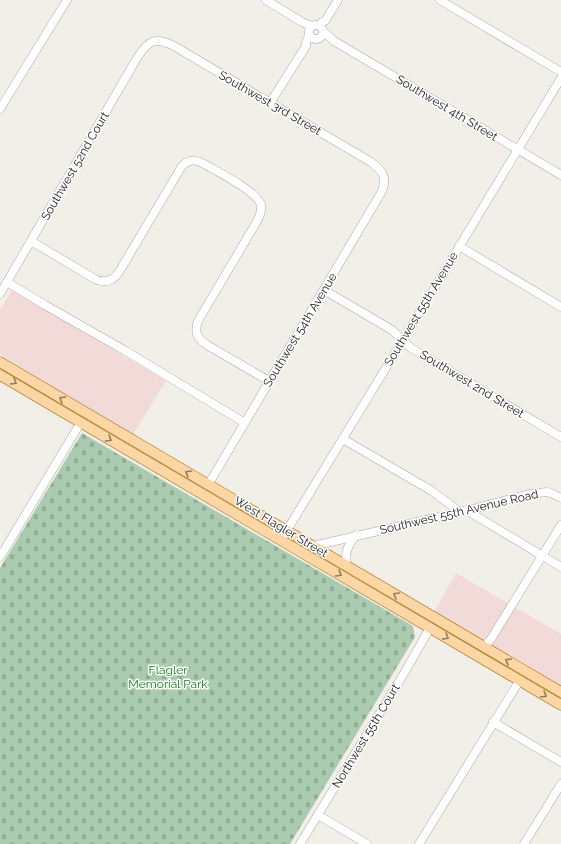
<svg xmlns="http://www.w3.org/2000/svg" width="561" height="844" font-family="Raleway,sans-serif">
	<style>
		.commercial { fill: #f2dad9 }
		.cemetery { fill: url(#cemetery-stones) }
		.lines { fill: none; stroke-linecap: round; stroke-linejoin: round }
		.minor-casing { stroke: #a9a9a9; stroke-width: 9 }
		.major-casing { stroke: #a06b00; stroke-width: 11 }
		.minor { stroke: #fff; stroke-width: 8 }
		.major { stroke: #fcd6a4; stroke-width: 10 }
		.oneway { stroke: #8f7c63 }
		.labels { text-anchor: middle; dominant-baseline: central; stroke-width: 3; stroke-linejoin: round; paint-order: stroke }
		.street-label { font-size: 12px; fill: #222; stroke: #fff }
		.park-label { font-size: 12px; fill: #0c8416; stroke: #fff }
	</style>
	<defs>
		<pattern id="cemetery-stones" width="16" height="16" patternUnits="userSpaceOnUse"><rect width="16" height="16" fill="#aacbaf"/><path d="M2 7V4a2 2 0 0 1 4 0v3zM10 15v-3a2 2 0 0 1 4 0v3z" fill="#92ae96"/></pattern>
	</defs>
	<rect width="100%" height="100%" fill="#f2efe9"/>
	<!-- commercial -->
	<g class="commercial">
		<path d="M 12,290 L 166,381 L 132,436 L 0,354 L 0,310 Z"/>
		<path d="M 456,573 L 561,634 L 561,685 L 503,651 L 478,638 L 434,612 Z"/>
	</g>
	<!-- cemetery -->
	<path class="cemetery" d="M 82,433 L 413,626 L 415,637 L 290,844 L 0,844 L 0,568 Z"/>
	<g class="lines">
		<!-- minor casing -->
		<g class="minor-casing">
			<g id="minor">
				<path d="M 266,0 L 302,22 L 312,26"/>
				<path d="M 440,0 L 561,72"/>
				<circle cx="316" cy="32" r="7"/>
				<path d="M 319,25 L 322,22 L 325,21 L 338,0"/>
				<path d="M 324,32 L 334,41 L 561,175"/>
				<path d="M 270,103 L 306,46 L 306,43 L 309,35"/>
				<path d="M 0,109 L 67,0"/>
				<path d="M 31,241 L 95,279 C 105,284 113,281 119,272 L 182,166 C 191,158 197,160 206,165 C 218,172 258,192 261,205 C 262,212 259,218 256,223 L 198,321 C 194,333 197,338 207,345 L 269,381"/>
				<path d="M 459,246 L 561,307"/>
				<path d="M 7,282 L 45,305 L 124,350 L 245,423"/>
				<path d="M 324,290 L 392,330 L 411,348 L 561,437"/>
				<path d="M 0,294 L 137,58 C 148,41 154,36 174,46 L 371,162 C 383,171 388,178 381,193 L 208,485"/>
				<path d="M 343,439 L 432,491 L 460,512"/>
				<path d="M 466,510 L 561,567"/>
				<path d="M 281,540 L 403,340 L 561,78"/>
				<path d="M 313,546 L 469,510 L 529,494 L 547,492 L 551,493 L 561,498"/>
				<path d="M 0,557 L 81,422"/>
				<path d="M 346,565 C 345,551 347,547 356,535"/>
				<path d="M 484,647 L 491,639 L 561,525"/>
				<path d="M 493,722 L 561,762"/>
				<path d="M 318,815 L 367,844"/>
				<path d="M 300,844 L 406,670 L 430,628"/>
				<path d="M 419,844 L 520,680"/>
				<path d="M 524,844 L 561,784"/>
			</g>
		</g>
		<!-- major casing -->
		<g class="major-casing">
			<g id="major">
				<path d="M 0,362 L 561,692"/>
				<path d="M 0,375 C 187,484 374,594 561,705"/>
			</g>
		</g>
		<!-- minor -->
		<use href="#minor" class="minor"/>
		<!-- major -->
		<use href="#major" class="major"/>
	</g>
	<!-- one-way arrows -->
	<defs><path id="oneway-chevron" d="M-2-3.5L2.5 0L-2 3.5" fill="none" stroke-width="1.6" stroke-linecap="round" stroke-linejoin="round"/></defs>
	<g class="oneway">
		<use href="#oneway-chevron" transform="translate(14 382) rotate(30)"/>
		<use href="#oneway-chevron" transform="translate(62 399) rotate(-149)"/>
		<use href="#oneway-chevron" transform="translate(109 439) rotate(30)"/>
		<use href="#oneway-chevron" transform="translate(188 473) rotate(-149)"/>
		<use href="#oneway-chevron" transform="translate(339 574) rotate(30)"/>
		<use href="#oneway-chevron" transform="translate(396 595) rotate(-150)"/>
		<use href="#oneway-chevron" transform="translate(446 637) rotate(30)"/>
		<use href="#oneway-chevron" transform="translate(508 661) rotate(-150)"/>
		<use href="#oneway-chevron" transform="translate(544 695) rotate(31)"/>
	</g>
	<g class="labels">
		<!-- street labels -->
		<g class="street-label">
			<text transform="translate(270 103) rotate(30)">Southwest 3rd Street</text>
			<text transform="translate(447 108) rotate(31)">Southwest 4th Street</text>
			<text transform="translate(75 166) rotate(-60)">Southwest 52nd Court</text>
			<text transform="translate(421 309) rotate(-59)">Southwest 55th Avenue</text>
			<text transform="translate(300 330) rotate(-59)">Southwest 54th Avenue</text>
			<text transform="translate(472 384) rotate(31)">Southwest 2nd Street</text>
			<text transform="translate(459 512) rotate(-13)">Southwest 55th Avenue Road</text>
			<text transform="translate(281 527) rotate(31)">West Flagler Street</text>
			<text transform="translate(366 736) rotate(-59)">Northwest 55th Court</text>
		</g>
		<!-- park labels -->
		<g class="park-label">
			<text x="168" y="670">Flagler<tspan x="168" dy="14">Memorial Park</tspan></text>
		</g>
	</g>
</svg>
